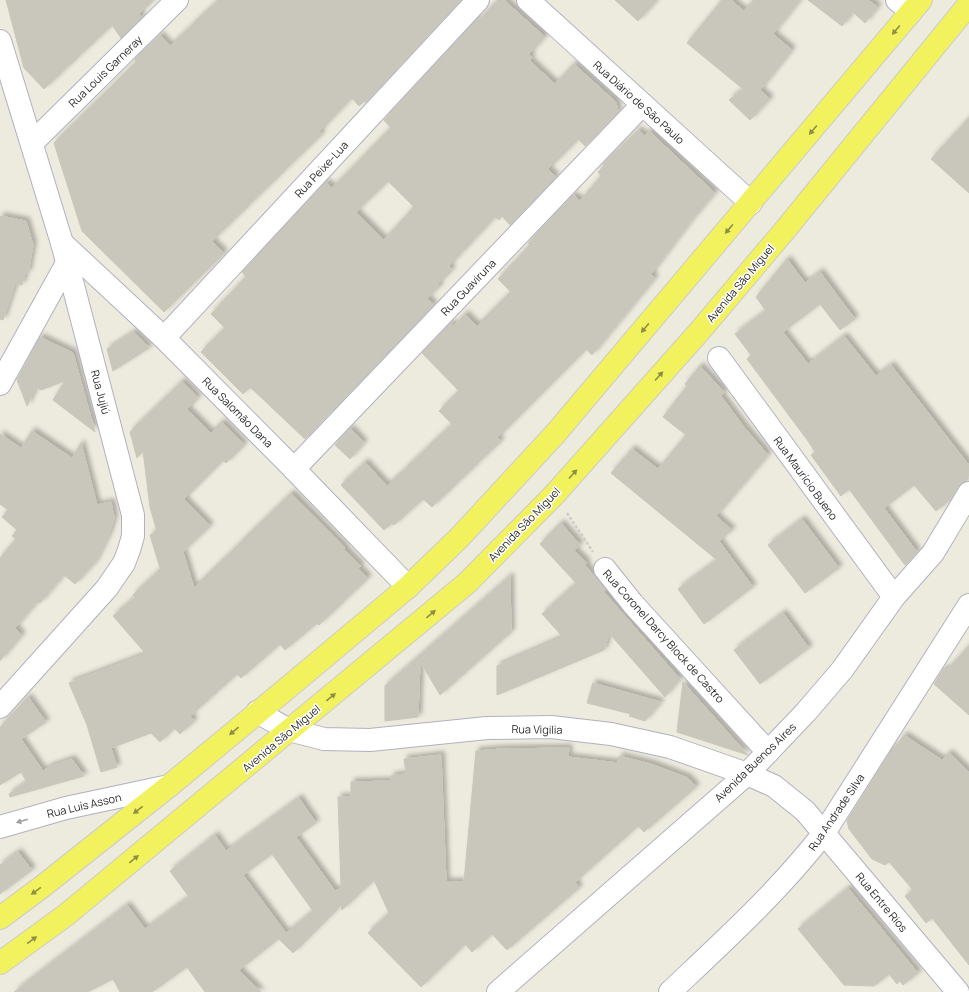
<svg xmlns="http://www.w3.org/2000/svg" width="969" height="992" font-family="Manrope,sans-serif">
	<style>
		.building { fill: #c9c7bc; stroke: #c9c7b7; fill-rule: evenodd; filter: url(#shadow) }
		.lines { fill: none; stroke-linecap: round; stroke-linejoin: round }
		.minor-casing { stroke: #b2b1bf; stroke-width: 24 }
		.major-casing { stroke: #ccc; stroke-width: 24 }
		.path { stroke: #ccc; stroke-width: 2.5; stroke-dasharray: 3 2; stroke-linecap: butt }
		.minor { stroke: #fff; stroke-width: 22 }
		.major { stroke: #f1f25e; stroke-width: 22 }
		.oneway { fill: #8e8e44 }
		.oneway2 { fill: #a0a0a0 }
		.labels { text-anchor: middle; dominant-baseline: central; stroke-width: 3; stroke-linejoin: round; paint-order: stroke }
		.street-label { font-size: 11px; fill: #2b2b2b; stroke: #fff }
	</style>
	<defs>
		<filter id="shadow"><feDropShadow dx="3.5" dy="-3.5" stdDeviation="2" flood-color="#0004"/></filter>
	</defs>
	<rect width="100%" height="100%" fill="#edeade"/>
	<!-- building -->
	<g class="building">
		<path d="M 6,0 L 153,0 L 139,14 L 142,17 L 121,38 L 112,25 L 44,89 L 24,68 Z"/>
		<path d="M 218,0 L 458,0 L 459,2 L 366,102 L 364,101 L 359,106 L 352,98 L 319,132 L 322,134 L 212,241 L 224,253 L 164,312 L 82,231 L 54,143 L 136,62 L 135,59 L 160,35 L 170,46 Z"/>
		<path d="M 504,0 L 545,37 L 529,54 L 532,58 L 529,60 L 555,84 L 574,64 L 616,102 L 618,112 L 585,146 L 578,139 L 548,169 L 556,177 L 510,225 L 502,216 L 499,220 L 495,217 L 449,266 L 452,270 L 438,284 L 440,286 L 427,298 L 434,305 L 305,439 L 250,387 L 243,394 L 201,352 L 225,328 L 211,314 L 246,277 L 242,272 L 326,182 L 332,188 L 391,128 L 384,120 L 477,19 L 478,21 L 495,3 ZM 388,181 L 414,207 L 384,240 L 356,212 Z"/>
		<path d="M 615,0 L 657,0 L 638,21 Z"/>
		<path d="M 722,0 L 731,0 L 744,11 L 754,0 L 800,0 L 773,34 L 792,50 L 760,90 L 770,99 L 750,120 L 729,100 L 743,89 L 687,43 Z"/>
		<path d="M 808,0 L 868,0 L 878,7 L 865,23 L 853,12 L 842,26 Z"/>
		<path d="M 969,118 L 969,193 L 931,159 Z"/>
		<path d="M 638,130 L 645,136 L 649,131 L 715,193 L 691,221 L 651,274 L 655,278 L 592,355 L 586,349 L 497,438 L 501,441 L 432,507 L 423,499 L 394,525 L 392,523 L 384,530 L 341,485 L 365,462 L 387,486 L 452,424 L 439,411 L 459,391 L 422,353 L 451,323 L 454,326 L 465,314 L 477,326 L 511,292 L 498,279 L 530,245 L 528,243 L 573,195 L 580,201 L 601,176 L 598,172 L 605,165 L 603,164 Z"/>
		<path d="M 0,216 L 26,221 L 33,245 L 28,273 L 25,273 L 22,285 L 15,284 L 3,320 L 0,319 Z"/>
		<path d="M 787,259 L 805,283 L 820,272 L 855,319 L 840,330 L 820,304 L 783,332 L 808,364 L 844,336 L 876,376 L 891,365 L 969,465 L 969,475 L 965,482 L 959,486 L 950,500 L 936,511 L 914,485 L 884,508 L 917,552 L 905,565 L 849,489 L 841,496 L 811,455 L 815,452 L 808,441 L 747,359 L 751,355 L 735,334 L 766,311 L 756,297 Z"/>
		<path d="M 134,332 L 149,348 L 113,371 L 107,349 Z"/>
		<path d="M 40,337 L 73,353 L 95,432 L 53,400 L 65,381 L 41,390 L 36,387 L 27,406 L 17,380 Z"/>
		<path d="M 700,366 L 724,392 L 721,396 L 744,427 L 768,455 L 716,516 L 732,530 L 719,541 L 753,587 L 704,624 L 678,589 L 717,560 L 611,473 L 632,449 L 658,469 L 686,435 L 663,417 L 687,386 L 685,384 Z"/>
		<path d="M 182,381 L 198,398 L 187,409 L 211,433 L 222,422 L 244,445 L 226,463 L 223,460 L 184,499 L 210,526 L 183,552 L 194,588 L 291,493 L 345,548 L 344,549 L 361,566 L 358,568 L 368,578 L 319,625 L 317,623 L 285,650 L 280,644 L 241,678 L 237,674 L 190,716 L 194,721 L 180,734 L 174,728 L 160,742 L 151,733 L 111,748 L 117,767 L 101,772 L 87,725 L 69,683 L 146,654 L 113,616 L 135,597 L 133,595 L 158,571 L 162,575 L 150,535 L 157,532 L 150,507 L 143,451 L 137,458 L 130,432 Z"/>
		<path d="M 350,428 L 364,443 L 350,459 L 335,445 Z"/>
		<path d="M 32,431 L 72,458 L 81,443 L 97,505 L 111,502 L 114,518 L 109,534 L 94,564 L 75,584 L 64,575 L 40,603 L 38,601 L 15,628 L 22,635 L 0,661 L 0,558 L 16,539 L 12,536 L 17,530 L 2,517 L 8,510 L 0,504 L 0,434 L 21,448 Z"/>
		<path d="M 802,519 L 839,568 L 805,593 L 768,545 Z"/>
		<path d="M 561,523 L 580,545 L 574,550 L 587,563 L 585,565 L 606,590 L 604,592 L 680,679 L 665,697 L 609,633 L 604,650 L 497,695 L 497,666 L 563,637 L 542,614 L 576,583 L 540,544 Z"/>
		<path d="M 510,576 L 511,632 L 440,695 L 420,661 L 418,717 L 385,721 L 385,686 Z"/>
		<path d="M 783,613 L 809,648 L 760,684 L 734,650 Z"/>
		<path d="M 969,646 L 969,715 L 934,684 L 944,668 L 946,671 Z"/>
		<path d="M 683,682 L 748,755 L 677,732 Z"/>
		<path d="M 593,683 L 661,702 L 645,721 L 629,716 L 631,714 L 587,703 Z"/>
		<path d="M 28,697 L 46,722 L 21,739 L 43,771 L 49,767 L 72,759 L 84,776 L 10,797 L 9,794 L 27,782 L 21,772 L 0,785 L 0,727 Z"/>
		<path d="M 904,735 L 942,760 L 949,753 L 969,772 L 969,965 L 932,918 L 926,923 L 905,896 L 913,890 L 889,862 L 885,865 L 872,859 L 849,829 L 847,821 L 894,746 L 896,747 Z"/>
		<path d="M 569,748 L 568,757 L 618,763 L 619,756 L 651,764 L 688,778 L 696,787 L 644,832 L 638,826 L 575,882 L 579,888 L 507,950 L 492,934 L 472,952 L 465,944 L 421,987 L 368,933 L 389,913 L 374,880 L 342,910 L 341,905 L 293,953 L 279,939 L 313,911 L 272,854 L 243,875 L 286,933 L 239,970 L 261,992 L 205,992 L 187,967 L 152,992 L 120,992 L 113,979 L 88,992 L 14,992 L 127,905 L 145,929 L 189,897 L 170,871 L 215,835 L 226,851 L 299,798 L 316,823 L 296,837 L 335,891 L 341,888 L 338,797 L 351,797 L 351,782 L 391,781 L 391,776 L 406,774 L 404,759 L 441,755 L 446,882 L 464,882 L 476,751 L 502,749 Z"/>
		<path d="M 18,852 L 32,870 L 0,894 L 0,865 Z"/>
		<path d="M 848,888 L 918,973 L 903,985 L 900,981 L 897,984 L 889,974 L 874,986 L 844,985 L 798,929 Z"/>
	</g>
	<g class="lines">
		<!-- minor casing -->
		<g class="minor-casing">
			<g id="minor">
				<path d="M 528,0 L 751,203"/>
				<path d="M 897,0 L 911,12"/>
				<path d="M 0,41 L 62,243 L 133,515 L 133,536 L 129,550 L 124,563 L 107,588 L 0,707"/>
				<path d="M 32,143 L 177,0"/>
				<path d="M 62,243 L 164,338 L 294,469 L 408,587"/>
				<path d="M 164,338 L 478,0"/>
				<path d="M 719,358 L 894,597"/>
				<path d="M 0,384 L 67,263"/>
				<path d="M 294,469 L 642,105"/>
				<path d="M 605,569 L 633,604 L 768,752"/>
				<path d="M 257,712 L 289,730 L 324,739 L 370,740 L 487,728 L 551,727 L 611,734 L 670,747 L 747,774 L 774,786 L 805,811 L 958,992"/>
				<path d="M 0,827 L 66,808 L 169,786"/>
				<path d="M 498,992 L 747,774 L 806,712 L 842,670 L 894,597 L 933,553 L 969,493"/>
				<path d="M 670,992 C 724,941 778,892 824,833 L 969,605"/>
			</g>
		</g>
		<!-- major casing -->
		<g class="major-casing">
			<g id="major">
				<path d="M 0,918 L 43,886 L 169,786 L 285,690 L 408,587 L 459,538 L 556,433 L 921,0"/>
				<path d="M 0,963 L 66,915 L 467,583 L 554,495 L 698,333 L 785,230 L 969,4"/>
			</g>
		</g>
		<!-- path -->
		<path class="path" d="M 567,513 L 593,552"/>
		<!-- minor -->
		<use href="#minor" class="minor"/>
		<!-- major -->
		<use href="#major" class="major"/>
	</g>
	<!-- one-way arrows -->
	<defs><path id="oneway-solid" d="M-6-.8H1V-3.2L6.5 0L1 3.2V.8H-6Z"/></defs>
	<g class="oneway">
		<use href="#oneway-solid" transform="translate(896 30) rotate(130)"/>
		<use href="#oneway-solid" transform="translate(813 130) rotate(130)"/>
		<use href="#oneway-solid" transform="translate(729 229) rotate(130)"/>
		<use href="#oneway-solid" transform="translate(645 328) rotate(130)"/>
		<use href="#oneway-solid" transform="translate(659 376) rotate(-48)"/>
		<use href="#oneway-solid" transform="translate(573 474) rotate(-48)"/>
		<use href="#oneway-solid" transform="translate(431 614) rotate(-40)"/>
		<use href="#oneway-solid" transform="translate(331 697) rotate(-39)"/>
		<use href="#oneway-solid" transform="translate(234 731) rotate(140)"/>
		<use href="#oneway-solid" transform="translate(138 810) rotate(142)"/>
		<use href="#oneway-solid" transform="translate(134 859) rotate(-39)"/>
		<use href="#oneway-solid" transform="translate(36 891) rotate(144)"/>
		<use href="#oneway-solid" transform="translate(32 940) rotate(-36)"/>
	</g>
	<use class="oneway2" href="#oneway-solid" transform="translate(22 821) rotate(164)"/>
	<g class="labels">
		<!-- street labels -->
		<g class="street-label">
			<text transform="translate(105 71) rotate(-44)">Rua Louis Garneray</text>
			<text transform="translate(639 102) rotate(42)">Rua Diário de São Paulo</text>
			<text transform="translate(321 169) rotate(-47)">Rua Peixe-Lua</text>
			<text transform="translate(740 283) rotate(-50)">Avenida São Miguel</text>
			<text transform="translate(468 287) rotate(-46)">Rua Guaviruna</text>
			<text transform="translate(101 392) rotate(75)">Rua Jujiú</text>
			<text transform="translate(238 412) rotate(45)">Rua Salomão Dana</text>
			<text transform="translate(806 478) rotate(54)">Rua Maurício Bueno</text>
			<text transform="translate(524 524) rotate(-46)">Avenida São Miguel</text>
			<text transform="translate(664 636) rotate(48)">Rua Coronel Darcy Block de Castro</text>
			<text transform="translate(537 729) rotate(1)">Rua Vigilia</text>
			<text transform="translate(281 738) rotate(-40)">Avenida São Miguel</text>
			<text transform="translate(755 762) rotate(-44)">Avenida Buenos Aires</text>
			<text transform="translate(84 805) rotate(-13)">Rua Luís Asson</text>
			<text transform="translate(836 812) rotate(-56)">Rua Andrade Silva</text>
			<text transform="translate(882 902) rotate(50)">Rua Entre Rios</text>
		</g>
	</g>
</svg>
